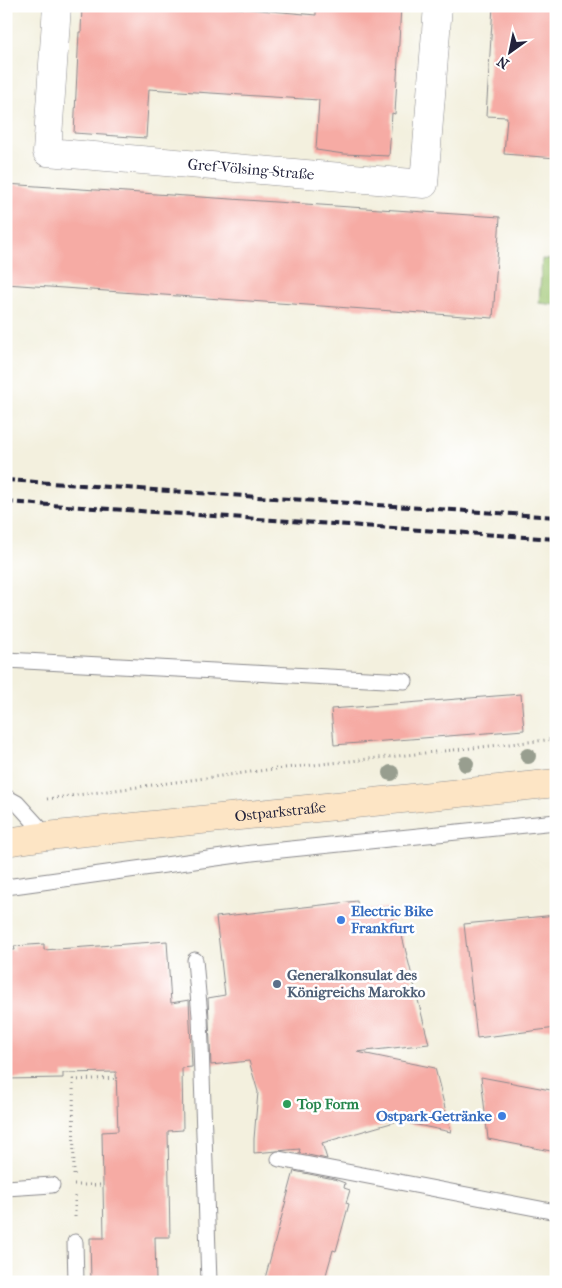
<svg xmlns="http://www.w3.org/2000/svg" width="562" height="1288" font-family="'IM FELL French Canon',serif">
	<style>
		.green { fill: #9cc470; stroke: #5f7356 }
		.building { fill: #f6aba4 }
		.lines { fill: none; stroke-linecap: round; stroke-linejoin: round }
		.lane-casing { stroke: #8a898c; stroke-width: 17 }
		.street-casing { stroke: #8a898c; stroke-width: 29 }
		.secondary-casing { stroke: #8a898c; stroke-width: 29 }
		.path { stroke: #8a898c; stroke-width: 3; stroke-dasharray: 1 4; stroke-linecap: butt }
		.lane { stroke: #fff; stroke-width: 15 }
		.street { stroke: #fff; stroke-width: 28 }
		.secondary { stroke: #fde5c5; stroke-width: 28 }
		.rail { stroke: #22223b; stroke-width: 4; stroke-dasharray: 8 4; stroke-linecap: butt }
		.tree { fill: #989e8f }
		.shop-dot { fill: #3f7fe0; stroke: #fff; stroke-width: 2 }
		.service-dot { fill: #5c6f8a; stroke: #fff; stroke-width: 2 }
		.leisure-dot { fill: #2e9e5b; stroke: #fff; stroke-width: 2 }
		.labels { text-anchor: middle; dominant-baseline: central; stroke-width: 5; stroke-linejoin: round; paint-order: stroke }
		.street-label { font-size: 15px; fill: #22223b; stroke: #fff }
		.shop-label { font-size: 15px; font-weight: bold; fill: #366cbe; stroke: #fff; text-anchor: start }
		.service-label { font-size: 15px; font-weight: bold; fill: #4e5e75; stroke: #fff; text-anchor: start }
		.leisure-label { font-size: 15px; font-weight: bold; fill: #27864d; stroke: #fff; text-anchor: start }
	</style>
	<rect width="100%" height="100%" fill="#fff"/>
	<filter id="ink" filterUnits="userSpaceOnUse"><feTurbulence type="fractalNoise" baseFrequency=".02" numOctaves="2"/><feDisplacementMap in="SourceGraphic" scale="10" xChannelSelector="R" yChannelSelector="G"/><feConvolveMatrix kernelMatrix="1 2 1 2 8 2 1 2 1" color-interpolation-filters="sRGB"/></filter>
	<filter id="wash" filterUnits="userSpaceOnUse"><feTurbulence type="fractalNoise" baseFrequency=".0096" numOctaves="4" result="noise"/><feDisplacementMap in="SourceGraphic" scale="20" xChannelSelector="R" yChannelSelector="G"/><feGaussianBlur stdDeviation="1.12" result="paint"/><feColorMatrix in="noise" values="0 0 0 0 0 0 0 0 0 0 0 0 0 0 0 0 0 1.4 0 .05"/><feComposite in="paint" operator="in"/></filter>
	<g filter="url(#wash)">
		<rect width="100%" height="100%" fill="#f3f0de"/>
		<!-- green -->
		<path class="green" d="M 542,259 L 556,260 L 556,305 L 539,303 Z"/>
		<g id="blocks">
			<!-- building -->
			<g class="building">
				<path d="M 82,6 L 214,6 L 316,15 L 316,6 L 401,6 L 395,114 L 392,113 L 389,156 L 344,154 L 316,150 L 319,100 L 149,89 L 146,138 L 74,133 L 79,32 L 81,32 Z"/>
				<path d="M 493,6 L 556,6 L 556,158 L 504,154 L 507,117 L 486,116 Z"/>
				<path d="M 6,184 L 500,217 L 493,318 L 6,284 Z"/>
				<path d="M 521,694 L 524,730 L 334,745 L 331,709 Z"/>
				<path d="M 357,901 L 358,910 L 391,907 L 394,932 L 401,932 L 429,1044 L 357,1052 L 435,1068 L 451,1132 L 398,1121 L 322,1143 L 327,1159 L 299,1153 L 300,1149 L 254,1153 L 254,1139 L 258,1092 L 249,1061 L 211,1065 L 208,998 L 225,995 L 216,917 Z"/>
				<path d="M 556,915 L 556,1028 L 477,1038 L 464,924 Z"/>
				<path d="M 167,941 L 171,1003 L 189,1000 L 192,1067 L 182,1068 L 183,1130 L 168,1131 L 170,1237 L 155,1237 L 156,1282 L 91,1282 L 90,1238 L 104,1238 L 102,1132 L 118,1131 L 116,1072 L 63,1073 L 63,1078 L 6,1079 L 6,950 L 15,950 L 14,946 L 44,944 L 44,950 Z"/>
				<path d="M 481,1077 L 556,1091 L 556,1152 L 488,1139 Z"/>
				<path d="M 294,1171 L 334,1179 L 345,1183 L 344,1188 L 350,1190 L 346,1203 L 349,1204 L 336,1251 L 333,1250 L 324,1282 L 264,1282 Z"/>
			</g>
		</g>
	</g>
	<g filter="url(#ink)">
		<use href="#blocks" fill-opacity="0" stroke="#8a898c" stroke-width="1"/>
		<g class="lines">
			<!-- lane casing -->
			<g class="lane-casing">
				<g id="lane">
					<path d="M 6,660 L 405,681"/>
					<path d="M 6,797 L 17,803 L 47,836"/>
					<path d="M 6,887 L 252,853 L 556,822"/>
					<path d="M 195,960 L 200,1016 L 209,1282"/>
					<path d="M 279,1159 L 556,1212"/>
					<path d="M 6,1188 L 52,1185"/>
					<path d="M 75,1242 L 76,1282"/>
				</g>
			</g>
			<!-- street casing -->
			<g class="street-casing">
				<g id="street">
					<path id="s1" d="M 57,6 L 47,152 L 424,184 L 438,6"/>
				</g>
			</g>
			<!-- secondary casing -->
			<g class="secondary-casing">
				<g id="secondary">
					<path id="s2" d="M 6,842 L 47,836 L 556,783"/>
				</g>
			</g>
			<!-- path -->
			<g class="path">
				<path d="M 47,799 L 266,770 L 556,739"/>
				<path d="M 74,1175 L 73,1080 L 117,1078"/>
				<path d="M 74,1185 L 103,1185"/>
				<path d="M 75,1196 L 75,1220"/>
			</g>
			<!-- lane -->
			<use href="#lane" class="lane"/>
			<!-- street -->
			<use href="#street" class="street"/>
			<!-- secondary -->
			<use href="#secondary" class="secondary"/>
			<!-- rail -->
			<g class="rail">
				<path d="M 6,480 L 556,517"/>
				<path d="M 6,502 L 556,539"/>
			</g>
		</g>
		<!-- trees -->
		<g class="tree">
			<circle cx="528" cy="756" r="8"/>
			<circle cx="466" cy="764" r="8"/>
			<circle cx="391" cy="773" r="8"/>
		</g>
	</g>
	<!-- markers -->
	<g class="shop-dot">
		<circle cx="341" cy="920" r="5"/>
		<circle cx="502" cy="1116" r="5"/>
	</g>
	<circle class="service-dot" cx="277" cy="984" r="5"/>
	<circle class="leisure-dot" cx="287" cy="1104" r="5"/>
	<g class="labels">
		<!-- street labels -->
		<g class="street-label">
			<text stroke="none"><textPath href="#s1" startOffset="351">Gref-Völsing-Straße</textPath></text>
			<text stroke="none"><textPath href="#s2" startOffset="276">Ostparkstraße</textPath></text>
		</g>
		<!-- shop labels -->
		<g class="shop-label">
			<text x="351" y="911">Electric Bike<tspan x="351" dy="17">Frankfurt</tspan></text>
			<text x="492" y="1116" text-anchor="end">Ostpark-Getränke</text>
		</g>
		<!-- service labels -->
		<g class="service-label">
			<text x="287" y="975">Generalkonsulat des<tspan x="287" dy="17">Königreichs Marokko</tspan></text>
		</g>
		<!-- leisure labels -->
		<g class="leisure-label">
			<text x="297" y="1104">Top Form</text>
		</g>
	</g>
	<!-- margin -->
	<rect width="562" height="1288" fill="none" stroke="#fff" stroke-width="25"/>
	<!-- north arrow -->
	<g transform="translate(510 52) rotate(213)" stroke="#ffffff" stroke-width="4" paint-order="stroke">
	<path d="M0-4L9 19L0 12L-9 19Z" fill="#22223b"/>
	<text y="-8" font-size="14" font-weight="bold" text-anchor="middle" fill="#22223b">N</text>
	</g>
</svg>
